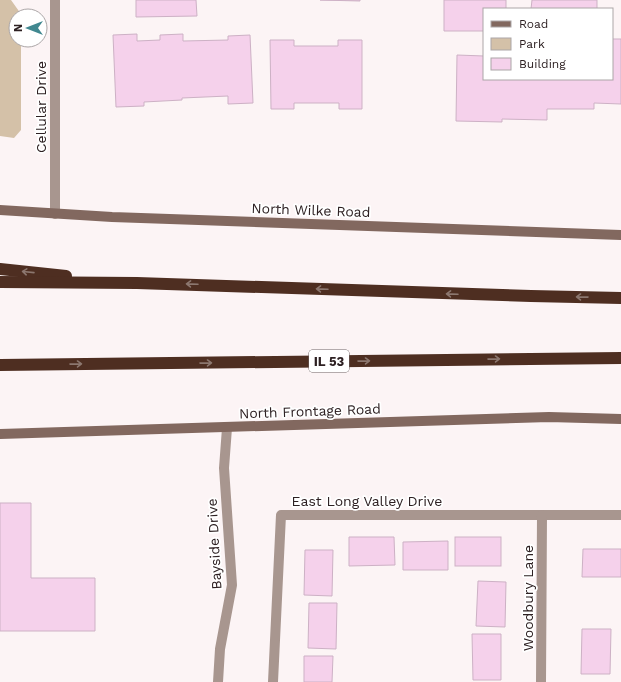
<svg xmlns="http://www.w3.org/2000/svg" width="621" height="682" font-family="'Work Sans',sans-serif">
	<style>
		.green { fill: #d4c1a8 }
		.building { fill: #f5d1eb; stroke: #cdb1c5 }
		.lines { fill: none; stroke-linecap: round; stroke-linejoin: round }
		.street { stroke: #a8968f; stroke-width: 10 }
		.secondary { stroke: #82685f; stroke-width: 10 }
		.highway { stroke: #4e2e21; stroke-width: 12 }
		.oneway { stroke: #8c776f }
		.labels { text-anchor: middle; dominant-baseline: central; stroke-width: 3.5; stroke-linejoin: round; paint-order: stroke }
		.shield { fill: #fff; stroke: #6c6364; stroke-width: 1 }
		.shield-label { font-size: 13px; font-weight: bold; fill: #2d2022 }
		.street-label { font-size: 14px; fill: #2d2022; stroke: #fff }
	</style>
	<rect width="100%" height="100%" fill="#fcf4f5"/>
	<!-- green -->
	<path class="green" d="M 0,0 L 11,0 L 21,14 L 21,16 L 16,16 L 16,40 L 21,40 L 21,130 L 14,138 L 0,136 Z"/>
	<!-- building -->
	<g class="building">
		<path d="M 136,0 L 196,0 L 197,16 L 136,17 Z"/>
		<path d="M 320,0 L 360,0 L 360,1 Z"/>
		<path d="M 444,0 L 506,0 L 506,9 L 484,9 L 484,31 L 444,31 Z"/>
		<path d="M 532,0 L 597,0 L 597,9 L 531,9 Z"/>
		<path d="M 137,34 L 137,41 L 160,40 L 160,35 L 183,34 L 183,41 L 228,40 L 228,36 L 250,35 L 253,103 L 228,104 L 228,96 L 182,98 L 182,100 L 144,102 L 144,106 L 116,107 L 113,35 Z"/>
		<path d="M 612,39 L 621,39 L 621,104 L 594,103 L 594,109 L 547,109 L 547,120 L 502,119 L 502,122 L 456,121 L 457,55 L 484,56 L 484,79 L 612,79 Z"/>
		<path d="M 270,40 L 294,40 L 294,46 L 338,46 L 338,40 L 362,40 L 362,109 L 339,109 L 339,103 L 294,103 L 294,109 L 271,109 Z"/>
		<path d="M 0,503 L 31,503 L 31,578 L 95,578 L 95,631 L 0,631 Z"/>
		<path d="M 349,537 L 394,537 L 395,565 L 349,566 Z"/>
		<rect x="455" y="537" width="46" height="29"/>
		<path d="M 448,541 L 448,570 L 403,570 L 403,542 Z"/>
		<path d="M 583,549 L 621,549 L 621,577 L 582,577 Z"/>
		<path d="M 305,550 L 333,550 L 332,596 L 304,595 Z"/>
		<path d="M 478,581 L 506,582 L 505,627 L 476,626 Z"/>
		<path d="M 309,603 L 337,603 L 336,649 L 308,648 Z"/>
		<path d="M 582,629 L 611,629 L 610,674 L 581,674 Z"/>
		<path d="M 472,634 L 501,634 L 501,680 L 473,680 Z"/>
		<path d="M 304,656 L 333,656 L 332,682 L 304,682 Z"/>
	</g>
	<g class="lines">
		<!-- street -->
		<g class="street">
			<path d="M 55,0 L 55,214"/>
			<path d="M 218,682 L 220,649 L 232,585 L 224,468 L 227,428"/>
			<path d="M 273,682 L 281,515 L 621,515"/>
			<path d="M 541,682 L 542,515"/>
		</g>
		<!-- secondary -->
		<g class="secondary">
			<path d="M 0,210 L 112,217 L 621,235"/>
			<path d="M 0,434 L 549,417 L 621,419"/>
		</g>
		<!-- highway -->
		<g class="highway">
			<path d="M 0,269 L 66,276"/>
			<path d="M 0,282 L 137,283 L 531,296 L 621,298"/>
			<path d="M 0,365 L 621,358"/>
		</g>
	</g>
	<!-- one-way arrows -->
	<defs><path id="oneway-shaft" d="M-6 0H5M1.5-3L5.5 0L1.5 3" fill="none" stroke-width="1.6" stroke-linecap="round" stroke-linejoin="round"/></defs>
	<g class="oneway">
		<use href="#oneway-shaft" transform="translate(28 272) rotate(-174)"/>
		<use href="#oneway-shaft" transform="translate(192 284) rotate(-178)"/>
		<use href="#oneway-shaft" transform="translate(322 289) rotate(-178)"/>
		<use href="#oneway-shaft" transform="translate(452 294) rotate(-178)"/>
		<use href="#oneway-shaft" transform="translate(582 297) rotate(-179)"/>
		<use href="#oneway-shaft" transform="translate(494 359) rotate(-1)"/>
		<use href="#oneway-shaft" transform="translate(364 361) rotate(-1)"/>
		<use href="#oneway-shaft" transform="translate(206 363) rotate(-1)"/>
		<use href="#oneway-shaft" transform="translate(76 364) rotate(-1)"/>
	</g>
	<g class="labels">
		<!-- shield labels -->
		<rect class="shield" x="309" y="350" width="40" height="22" rx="3"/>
		<g class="shield-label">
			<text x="329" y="361">IL 53</text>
		</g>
		<!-- street labels -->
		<g class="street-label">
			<text transform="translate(41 107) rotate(-90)">Cellular Drive</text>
			<text transform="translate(311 210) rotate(2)">North Wilke Road</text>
			<text transform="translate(310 411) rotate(-2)">North Frontage Road</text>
			<text x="367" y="501">East Long Valley Drive</text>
			<text transform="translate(214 544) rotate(-93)">Bayside Drive</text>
			<text transform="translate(528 598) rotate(-90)">Woodbury Lane</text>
		</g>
	</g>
	<!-- legend -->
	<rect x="483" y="8" width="130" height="72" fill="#ffffff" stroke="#aba6a7"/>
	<rect x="491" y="21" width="20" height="6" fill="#82685f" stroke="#aba6a7"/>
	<text x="519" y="28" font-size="12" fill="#2d2022">Road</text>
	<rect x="491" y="38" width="20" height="12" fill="#d4c1a8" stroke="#aba6a7"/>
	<text x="519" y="48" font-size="12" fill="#2d2022">Park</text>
	<rect x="491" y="58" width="20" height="12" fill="#f5d1eb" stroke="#aba6a7"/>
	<text x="519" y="68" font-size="12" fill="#2d2022">Building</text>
	<!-- north arrow -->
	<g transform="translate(28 28) rotate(270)"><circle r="19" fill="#ffffff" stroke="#aba6a7"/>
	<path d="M0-3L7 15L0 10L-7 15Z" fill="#418890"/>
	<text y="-6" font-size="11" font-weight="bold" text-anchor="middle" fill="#2d2022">N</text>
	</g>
</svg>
